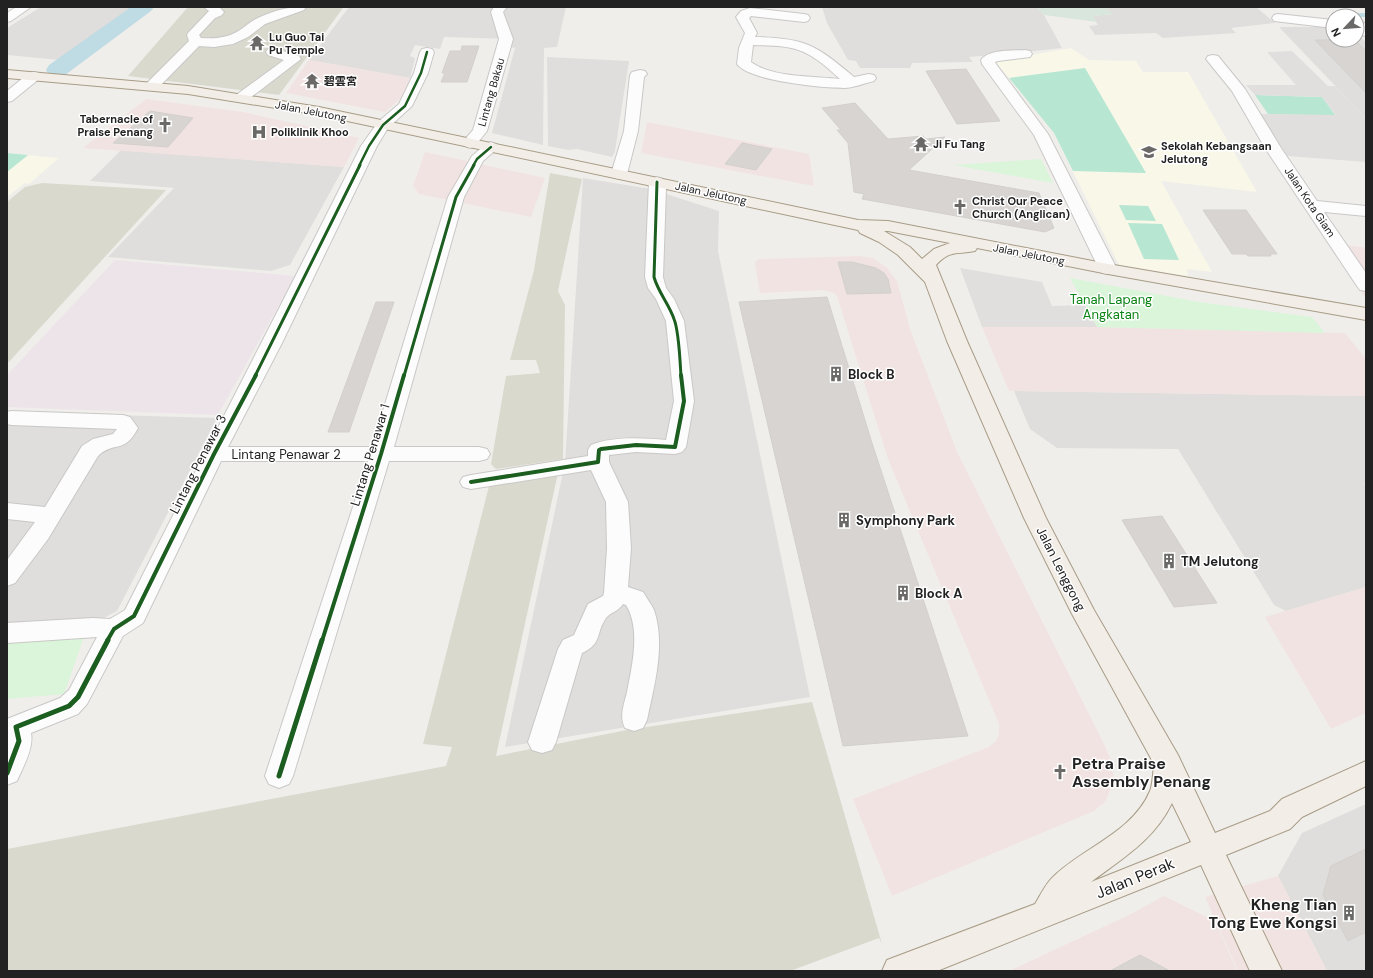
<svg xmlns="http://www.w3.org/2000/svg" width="1373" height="978" font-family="'DM Sans','Noto Sans SC',sans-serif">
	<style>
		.residential { fill: #dfdedc }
		.commercial { fill: #f1e3e1 }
		.industrial { fill: #ede4e9 }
		.education { fill: #f8f7e8 }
		.construction { fill: #d9d9cd }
		.wetland { fill: #d9e6de }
		.park { fill: #daf5da }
		.pitch { fill: #b7e6d2 }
		.parking { fill: #e0dfde }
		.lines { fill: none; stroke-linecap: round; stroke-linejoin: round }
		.stream { stroke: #bfdbe3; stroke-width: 4 }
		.river { fill: #bfdbe3; fill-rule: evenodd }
		.building { fill: #d7d4d2; stroke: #d3d0cc }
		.minor-casing { stroke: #c9c8c7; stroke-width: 2 }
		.major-casing { stroke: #a79c86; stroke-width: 2 }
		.minor { fill: #fdfcfc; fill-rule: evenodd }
		.major { fill: #f3ede7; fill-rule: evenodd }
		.cycleway-far3-casing { stroke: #fff; stroke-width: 4 }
		.cycleway-far2-casing { stroke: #fff; stroke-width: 5 }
		.cycleway-far1-casing { stroke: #fff; stroke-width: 6 }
		.cycleway-casing { stroke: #fff; stroke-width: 8 }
		.cycleway-far3 { stroke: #1b5e20; stroke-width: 2.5 }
		.cycleway-far2 { stroke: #1b5e20; stroke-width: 3 }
		.cycleway-far1 { stroke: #1b5e20; stroke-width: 4 }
		.cycleway { stroke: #1b5e20; stroke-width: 5 }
		.labels { text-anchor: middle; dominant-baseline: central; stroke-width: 3; stroke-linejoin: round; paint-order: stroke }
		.far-poi-label { font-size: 11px; font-weight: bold; fill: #222; stroke: #fff; text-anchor: start }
		.far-street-label { font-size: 11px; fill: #222; stroke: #fff }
		.park-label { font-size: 13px; fill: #0c8416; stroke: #fff }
		.poi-label { font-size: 13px; font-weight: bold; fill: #222; stroke: #fff; text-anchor: start }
		.street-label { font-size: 13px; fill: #222; stroke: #fff }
		.near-poi-label { font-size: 16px; font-weight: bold; fill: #222; stroke: #fff; text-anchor: start }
		.near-street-label { font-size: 16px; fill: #222; stroke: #fff }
	</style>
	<rect width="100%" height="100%" fill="#f0eeeb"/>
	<!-- residential -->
	<g class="residential">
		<path d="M 41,7 L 139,7 L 60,60 L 7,55 L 7,28 Z"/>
		<path d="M 349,7 L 566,7 L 557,47 L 544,48 L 543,145 L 492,133 L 515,48 L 510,47 L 513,39 L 444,37 L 440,49 L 415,45 L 410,56 L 415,58 L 410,78 L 309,60 Z"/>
		<path d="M 822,7 L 1037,7 L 1044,15 L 1062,48 L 1025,52 L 969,57 L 973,62 L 912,63 L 910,68 L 860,68 L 856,61 L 848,60 L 827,23 Z"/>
		<path d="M 1113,7 L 1256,7 L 1275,23 L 1231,28 L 1236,33 L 1163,38 L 1156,33 L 1095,35 L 1089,26 L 1098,25 L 1092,16 L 1113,14 L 1105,8 Z"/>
		<path d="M 1279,27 L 1333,27 L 1333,40 L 1357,40 L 1357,34 L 1366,42 L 1366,118 Z"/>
		<path d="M 547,57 L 629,61 L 615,151 L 612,157 L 577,149 L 568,150 L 548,146 Z"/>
		<path d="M 121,150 L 344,167 L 290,265 L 271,271 L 108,257 L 174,188 L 90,181 Z"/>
		<path d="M 583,178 L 651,189 L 719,211 L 718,251 L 810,697 L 505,747 L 565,463 Z"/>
		<path d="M 1014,391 L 1366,396 L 1366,482 L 1364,483 L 1366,486 L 1366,587 L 1286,611 L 1274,605 L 1178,449 L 1057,448 L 1030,429 Z"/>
		<path d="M 7,412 L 217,418 L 117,611 L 96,622 L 7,628 Z"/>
		<path d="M 1366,804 L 1366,971 L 1327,971 L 1278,876 L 1302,833 Z"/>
	</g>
	<!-- commercial -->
	<g class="commercial">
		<path d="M 309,60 L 410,78 L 400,99 L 385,112 L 286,93 Z"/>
		<path d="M 146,99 L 243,112 L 359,138 L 344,167 L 83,148 Z"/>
		<path d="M 647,122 L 809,154 L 814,186 L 641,153 Z"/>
		<path d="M 425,152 L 545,178 L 531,217 L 419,194 L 413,186 Z"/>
		<path d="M 1329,242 L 1366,248 L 1366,299 Z"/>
		<path d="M 860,256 L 873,258 L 887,268 L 897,281 L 910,329 L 957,452 L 1103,742 L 1111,760 L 1114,780 L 1105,802 L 1094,811 L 892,896 L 853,799 L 989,747 L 996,741 L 999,734 L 999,724 L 888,459 L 837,296 L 834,293 L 823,290 L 760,293 L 755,264 L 755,262 L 759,259 Z"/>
		<path d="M 982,327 L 1097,327 L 1345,333 L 1366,359 L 1366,396 L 1009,391 Z"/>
		<path d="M 1366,587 L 1366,713 L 1331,729 L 1265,617 Z"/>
		<path d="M 1278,876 L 1327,971 L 1238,971 L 1205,897 Z"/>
		<path d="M 1164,896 L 1215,921 L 1237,971 L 1009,971 L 1129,915 Z"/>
	</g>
	<!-- industrial -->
	<path class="industrial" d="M 115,260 L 295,276 L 218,415 L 7,407 L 7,375 Z"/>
	<!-- education -->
	<g class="education">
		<path d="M 1071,48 L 1089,60 L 1136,61 L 1143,72 L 1188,72 L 1257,192 L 1161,181 L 1212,272 L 1187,269 L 1188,276 L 1119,265 L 1054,133 L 995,61 Z"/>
		<path d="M 7,153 L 59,158 L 29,184 L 25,183 L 7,197 Z"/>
	</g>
	<!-- construction -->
	<g class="construction">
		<path d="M 188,7 L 338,7 L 343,8 L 279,95 L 128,76 Z"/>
		<path d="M 550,173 L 582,179 L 558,291 L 565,305 L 563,459 L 496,469 L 491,464 L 506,376 L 540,373 L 536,360 L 510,360 L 534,270 Z"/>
		<path d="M 42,183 L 166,190 L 7,364 L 7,202 L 25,187 Z"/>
		<path d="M 558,473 L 496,756 L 627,730 L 812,702 L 882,944 L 879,938 L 790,971 L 7,971 L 7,849 L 446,766 L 452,747 L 423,744 L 489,486 Z"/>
	</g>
	<!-- wetland -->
	<path class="wetland" d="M 1037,7 L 1113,7 L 1105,8 L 1114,14 L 1093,16 L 1097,22 L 1044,15 Z"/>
	<!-- park -->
	<g class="park">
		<path d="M 1041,159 L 1053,183 L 953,165 Z"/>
		<path d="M 1070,278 L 1199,302 L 1312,317 L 1325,333 L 1097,327 Z"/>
		<path d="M 86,631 L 64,694 L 7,699 L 7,637 Z"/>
	</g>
	<!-- pitch -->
	<g class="pitch">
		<path d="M 1085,68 L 1146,173 L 1073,171 L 1054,133 L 1009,78 Z"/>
		<path d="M 1255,95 L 1322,97 L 1336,116 L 1268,114 Z"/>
		<path d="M 7,153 L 28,155 L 7,172 Z"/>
		<path d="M 1119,205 L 1148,206 L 1156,221 L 1126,220 Z"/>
		<path d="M 1128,223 L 1162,224 L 1179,260 L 1144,259 Z"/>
	</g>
	<!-- parking -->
	<g class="parking">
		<path d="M 1292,51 L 1328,86 L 1335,86 L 1366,118 L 1366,162 L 1287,156 L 1261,114 L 1336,115 L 1322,97 L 1255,95 L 1246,85 L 1296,85 L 1267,52 Z"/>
		<path d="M 960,268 L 1042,282 L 1052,306 L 1085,305 L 1097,327 L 982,327 Z"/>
	</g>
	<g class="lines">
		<!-- stream -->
		<path class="stream" d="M 1352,15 L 1366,15"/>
		<!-- river -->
		<path class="river" d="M 131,7 L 154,7 L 151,11 L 65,75 L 57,77 L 49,75 L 46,70 L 49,65 Z"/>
	</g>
	<!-- building -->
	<g class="building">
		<path d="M 1315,40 L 1355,40 L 1366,51 L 1366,93 Z"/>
		<path d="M 462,46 L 479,46 L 467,82 L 441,82 L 445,73 L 442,73 L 450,51 L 461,51 Z"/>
		<path d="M 966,69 L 979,89 L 1000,121 L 957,124 L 926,71 Z"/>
		<path d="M 855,103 L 888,139 L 923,136 L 926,139 L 945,137 L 909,170 L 1039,193 L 1054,228 L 1045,232 L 862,199 L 864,194 L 854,192 L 848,143 L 837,130 L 841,130 L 822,108 Z"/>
		<path d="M 150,111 L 193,118 L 168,147 L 113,143 Z"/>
		<path d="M 742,143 L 772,149 L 756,170 L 725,164 Z"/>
		<path d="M 1203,210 L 1246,210 L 1277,254 L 1270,254 L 1271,256 L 1248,256 L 1246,254 L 1232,254 Z"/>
		<path d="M 838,262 L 852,262 L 876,268 L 884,273 L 888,279 L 891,293 L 847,294 Z"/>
		<path d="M 827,297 L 872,443 L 968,736 L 843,746 L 739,302 Z"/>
		<path d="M 376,302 L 394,302 L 349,432 L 328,432 Z"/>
		<path d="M 1162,516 L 1217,603 L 1174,607 L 1122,520 Z"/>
		<path d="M 1366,849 L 1366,932 L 1348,941 L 1323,895 L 1331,866 Z"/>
		<path d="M 1140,955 L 1170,971 L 1110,971 Z"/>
	</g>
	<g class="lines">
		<!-- minor casing -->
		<g class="minor-casing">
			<g id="minor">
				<path d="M 16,7 L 31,7 L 11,21 L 7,22 L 7,13 Z"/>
				<path d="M 204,7 L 219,7 L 224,12 L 222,15 L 215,18 L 199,35 L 201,38 C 215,39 228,38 240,30 C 246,26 251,21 258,18 C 275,10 288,7 306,7 L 304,10 L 265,24 L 248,37 L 233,44 L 214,47 L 199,46 L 157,89 L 152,90 L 147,89 L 145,86 L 147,83 L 189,41 L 187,35 L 188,33 L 209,11 Z"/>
				<path d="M 494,7 L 507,7 L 503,12 L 513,39 L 487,131 L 475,146 L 470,148 L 465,146 L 462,143 L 473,130 L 499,39 L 491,12 Z"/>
				<path d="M 750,8 L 804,14 L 808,15 L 810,18 L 808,21 L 804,22 L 751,16 L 749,18 L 757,33 L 755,37 C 806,38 816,45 854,77 L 869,74 L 874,75 L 876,78 L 874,81 C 865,83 853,88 844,88 C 823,88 749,81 737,64 L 739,48 L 745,33 L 736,17 L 741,11 ZM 753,45 C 798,46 806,48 840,79 C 813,76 773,78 751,62 Z"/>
				<path d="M 1278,14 L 1333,20 L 1333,28 L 1274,21 L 1272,18 L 1274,15 Z"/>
				<path d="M 1357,20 L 1362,21 L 1366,25 L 1366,36 L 1361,35 L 1357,31 Z"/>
				<path d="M 273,48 L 299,56 L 301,59 L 246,101 L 241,102 L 236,101 L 234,98 L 236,95 L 284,60 L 268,55 L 266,52 L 268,49 Z"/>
				<path d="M 427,48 L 432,49 L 434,52 L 428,73 L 412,106 L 388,128 L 377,146 L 282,343 L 228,447 L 372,447 L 448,197 L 472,156 L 486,144 L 491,142 L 496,144 L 499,147 L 483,161 L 464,197 L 394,447 L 479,447 L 487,449 L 490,454 L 487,459 L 479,461 L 389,461 L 293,776 L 289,784 L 279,788 L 269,784 L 265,776 L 368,461 L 221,461 L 143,623 L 123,636 L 87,704 L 78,714 L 31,733 C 34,748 23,767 17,781 L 7,785 L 7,719 L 60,698 L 69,690 L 97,637 L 7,643 L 7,623 L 93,618 L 110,619 L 125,610 C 203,455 284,301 361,146 L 378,122 L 399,104 L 414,73 L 420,52 L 422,49 Z"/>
				<path d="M 1025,50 L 1030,51 L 1032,54 L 1030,57 L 998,61 L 995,62 L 996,64 L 1048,134 L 1117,269 L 1114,273 L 1108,274 L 1102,273 L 1099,269 L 1034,135 L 982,64 L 981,60 C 989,49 1013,51 1025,50 Z"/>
				<path d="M 1213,55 L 1218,56 L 1245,89 L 1281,148 L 1317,201 L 1366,206 L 1366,216 L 1324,212 L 1366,273 L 1366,291 L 1360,290 L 1357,286 L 1265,148 L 1232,91 L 1206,59 L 1208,56 Z"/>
				<path d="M 640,70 L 645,71 L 647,74 L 644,77 L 638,131 L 627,174 L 625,177 L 619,179 L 613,177 L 611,174 L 624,131 L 630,75 L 632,72 Z"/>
				<path d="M 34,72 L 39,73 L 41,76 L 39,79 L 12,101 L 7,102 L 7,91 L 29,73 Z"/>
				<path d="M 657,177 L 663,179 L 666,188 L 663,277 L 666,288 L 674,299 L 684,321 L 694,401 L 686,447 L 682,452 L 675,454 L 636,452 L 609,455 L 609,462 L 628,502 L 631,548 L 628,587 L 643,592 C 646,597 651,604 654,610 C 666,645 654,686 647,720 L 643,728 L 634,731 L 625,728 C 619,716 624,705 627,692 C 632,666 641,629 626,605 L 623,604 C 619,611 611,612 606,618 C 595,634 603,643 582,653 L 556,742 L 552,750 L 542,753 L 532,750 L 528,742 L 558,649 L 563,640 L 574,635 L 588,604 L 603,596 L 604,593 L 607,548 L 606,502 L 591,470 L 471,489 L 463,487 L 460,482 L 463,477 L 471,475 L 588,456 L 588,450 L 591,445 C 613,436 643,438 666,440 L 674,401 L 666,321 L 656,299 L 648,288 L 645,277 L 649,182 L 651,179 Z"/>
				<path d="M 11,411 L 123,415 L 130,417 L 138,428 C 124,455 115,440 98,456 L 48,539 L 15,583 L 7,586 L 7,560 L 35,522 L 7,519 L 7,503 L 45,507 L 82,446 L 93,439 L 113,434 L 117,429 L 11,425 L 7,424 L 7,412 Z"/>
			</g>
		</g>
		<!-- major casing -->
		<g class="major-casing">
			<path id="major" d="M 7,70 L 188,86 L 319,107 L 858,220 L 888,221 L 1108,264 L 1366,308 L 1366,320 L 1108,274 L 977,248 L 975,251 C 957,255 951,249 936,265 L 967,341 L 1046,518 L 1094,610 L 1178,755 L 1215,833 L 1270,811 L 1282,799 L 1366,761 L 1366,786 L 1302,817 L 1290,829 L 1226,855 L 1282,971 L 1250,971 L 1201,865 L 937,971 L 882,971 L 887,960 L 1035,904 C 1041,894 1046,883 1054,876 C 1084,847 1133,832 1150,791 C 1153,783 1153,773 1154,764 L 1072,614 L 1024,518 L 947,341 L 925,282 L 898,255 L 879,242 L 860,233 L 858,230 L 319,115 L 188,94 L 7,78 ZM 884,231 L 888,231 L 950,243 L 934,249 L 922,259 L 910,247 ZM 1172,803 L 1191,842 L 1091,882 C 1123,858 1154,840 1172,803 Z"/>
		</g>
		<!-- minor -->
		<use href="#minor" class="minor"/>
		<!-- major -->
		<use href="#major" class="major"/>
		<!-- cycleway-far3 casing -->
		<g class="cycleway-far3-casing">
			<g id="cycleway-far3">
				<path d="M 359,166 L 369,146 L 383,125 L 405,106 L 421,73 L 427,52"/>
				<path d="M 473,166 L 477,159 L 491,147"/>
			</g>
		</g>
		<!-- cycleway-far2 casing -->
		<g class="cycleway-far2-casing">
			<g id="cycleway-far2">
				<path d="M 657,182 L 654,277 C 658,292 669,304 674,319 C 679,331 680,361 681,376"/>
				<path d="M 255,376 L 360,165"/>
				<path d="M 404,376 L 456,197 L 474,165"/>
			</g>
		</g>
		<!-- cycleway-far1 casing -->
		<g class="cycleway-far1-casing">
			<g id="cycleway-far1">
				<path d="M 471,482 L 598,462 L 599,450 L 601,449 L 636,445 L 675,447 L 684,401 L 681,375"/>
				<path d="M 107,641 L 114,629 L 134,616 L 214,454 L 256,375"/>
				<path d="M 322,641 L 381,454 L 404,375"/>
			</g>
		</g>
		<!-- cycleway casing -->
		<g class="cycleway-casing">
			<g id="cycleway">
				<path d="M 7,773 L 19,741 L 16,727 L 69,706 L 78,697 L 108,640"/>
				<path d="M 279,776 L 322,640"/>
			</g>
		</g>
		<!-- cycleway-far3 -->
		<use href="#cycleway-far3" class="cycleway-far3"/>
		<!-- cycleway-far2 -->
		<use href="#cycleway-far2" class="cycleway-far2"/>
		<!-- cycleway-far1 -->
		<use href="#cycleway-far1" class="cycleway-far1"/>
		<!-- cycleway -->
		<use href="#cycleway" class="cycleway"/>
	</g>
	<!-- icons -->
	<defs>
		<g id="temple-bare" transform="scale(1.2)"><path d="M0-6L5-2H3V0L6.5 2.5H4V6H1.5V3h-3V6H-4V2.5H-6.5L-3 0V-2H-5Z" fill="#6a6968" stroke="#fff" stroke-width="2.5" paint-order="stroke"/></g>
		<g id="church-bare" transform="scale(1.2)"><path d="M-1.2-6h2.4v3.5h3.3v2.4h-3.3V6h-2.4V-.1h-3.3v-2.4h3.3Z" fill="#6a6968" stroke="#fff" stroke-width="2.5" paint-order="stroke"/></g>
		<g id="hospital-bare" transform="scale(1.2)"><path d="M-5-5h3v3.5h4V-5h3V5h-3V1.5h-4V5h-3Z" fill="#6a6968" stroke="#fff" stroke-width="2.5" paint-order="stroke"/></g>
		<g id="school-bare" transform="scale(1.2)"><path d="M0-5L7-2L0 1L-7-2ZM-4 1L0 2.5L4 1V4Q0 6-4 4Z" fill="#6a6968" stroke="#fff" stroke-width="2.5" paint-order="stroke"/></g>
		<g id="building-bare" transform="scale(1.2)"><path d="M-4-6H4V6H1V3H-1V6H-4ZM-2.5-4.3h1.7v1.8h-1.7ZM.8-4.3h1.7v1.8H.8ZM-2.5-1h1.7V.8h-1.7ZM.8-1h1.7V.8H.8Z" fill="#6a6968" stroke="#fff" stroke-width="2.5" paint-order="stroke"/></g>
	</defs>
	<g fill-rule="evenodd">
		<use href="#temple-bare" x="257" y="43"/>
		<use href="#temple-bare" x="312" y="81"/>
		<use href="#church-bare" x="165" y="125"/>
		<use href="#hospital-bare" x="259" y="132"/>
		<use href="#temple-bare" x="921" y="144"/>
		<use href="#school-bare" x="1149" y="152"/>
		<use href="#church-bare" x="960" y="207"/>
		<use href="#building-bare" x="836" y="374"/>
		<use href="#building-bare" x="844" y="520"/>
		<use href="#building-bare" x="1169" y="561"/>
		<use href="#building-bare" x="903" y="593"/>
		<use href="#church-bare" x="1060" y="772"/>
		<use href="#building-bare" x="1349" y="913"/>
	</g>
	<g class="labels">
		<!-- far-poi labels -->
		<g class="far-poi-label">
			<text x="269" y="37">Lu Guo Tai<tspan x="269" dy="13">Pu Temple</tspan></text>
			<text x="324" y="81">碧雲宮</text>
			<text x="153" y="119" text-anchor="end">Tabernacle of<tspan x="153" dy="13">Praise Penang</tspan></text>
			<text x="271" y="132">Poliklinik Khoo</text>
			<text x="933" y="144">Ji Fu Tang</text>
			<text x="1161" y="146">Sekolah Kebangsaan<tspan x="1161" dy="13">Jelutong</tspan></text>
			<text x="972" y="201">Christ Our Peace<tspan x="972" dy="13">Church (Anglican)</tspan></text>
		</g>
		<!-- far-street labels -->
		<g class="far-street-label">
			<text transform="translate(491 92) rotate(-74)">Lintang Bakau</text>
			<text transform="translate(311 111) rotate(11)">Jalan Jelutong</text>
			<text transform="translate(711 193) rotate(12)">Jalan Jelutong</text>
			<text transform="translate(1310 202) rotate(56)">Jalan Kota Giam</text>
			<text transform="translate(1029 254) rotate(11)">Jalan Jelutong</text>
		</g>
		<!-- park labels -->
		<g class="park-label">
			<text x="1111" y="299">Tanah Lapang<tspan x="1111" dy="15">Angkatan</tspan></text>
		</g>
		<!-- poi labels -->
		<g class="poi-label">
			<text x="848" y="374">Block B</text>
			<text x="856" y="520">Symphony Park</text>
			<text x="1181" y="561">TM Jelutong</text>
			<text x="915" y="593">Block A</text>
		</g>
		<!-- street labels -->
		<g class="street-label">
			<text x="286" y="454">Lintang Penawar 2</text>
			<text transform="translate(370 455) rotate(-73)">Lintang Penawar 1</text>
			<text transform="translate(198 464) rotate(-63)">Lintang Penawar 3</text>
			<text transform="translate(1061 569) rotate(63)">Jalan Lenggong</text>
		</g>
		<!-- near-poi labels -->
		<g class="near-poi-label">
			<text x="1072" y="763">Petra Praise<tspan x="1072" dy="18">Assembly Penang</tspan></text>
			<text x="1337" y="904" text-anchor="end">Kheng Tian<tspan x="1337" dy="18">Tong Ewe Kongsi</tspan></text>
		</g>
		<!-- near-street labels -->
		<g class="near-street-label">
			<text transform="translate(1135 878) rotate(-22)">Jalan Perak</text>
		</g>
	</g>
	<!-- border -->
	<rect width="1373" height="978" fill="none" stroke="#222222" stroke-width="16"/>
	<!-- north arrow -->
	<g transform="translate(1345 28) rotate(244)"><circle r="19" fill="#ffffff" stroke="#a7a7a7"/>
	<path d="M0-3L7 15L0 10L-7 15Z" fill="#6a6968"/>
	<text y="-6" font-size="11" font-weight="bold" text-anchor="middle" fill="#222222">N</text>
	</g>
</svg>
